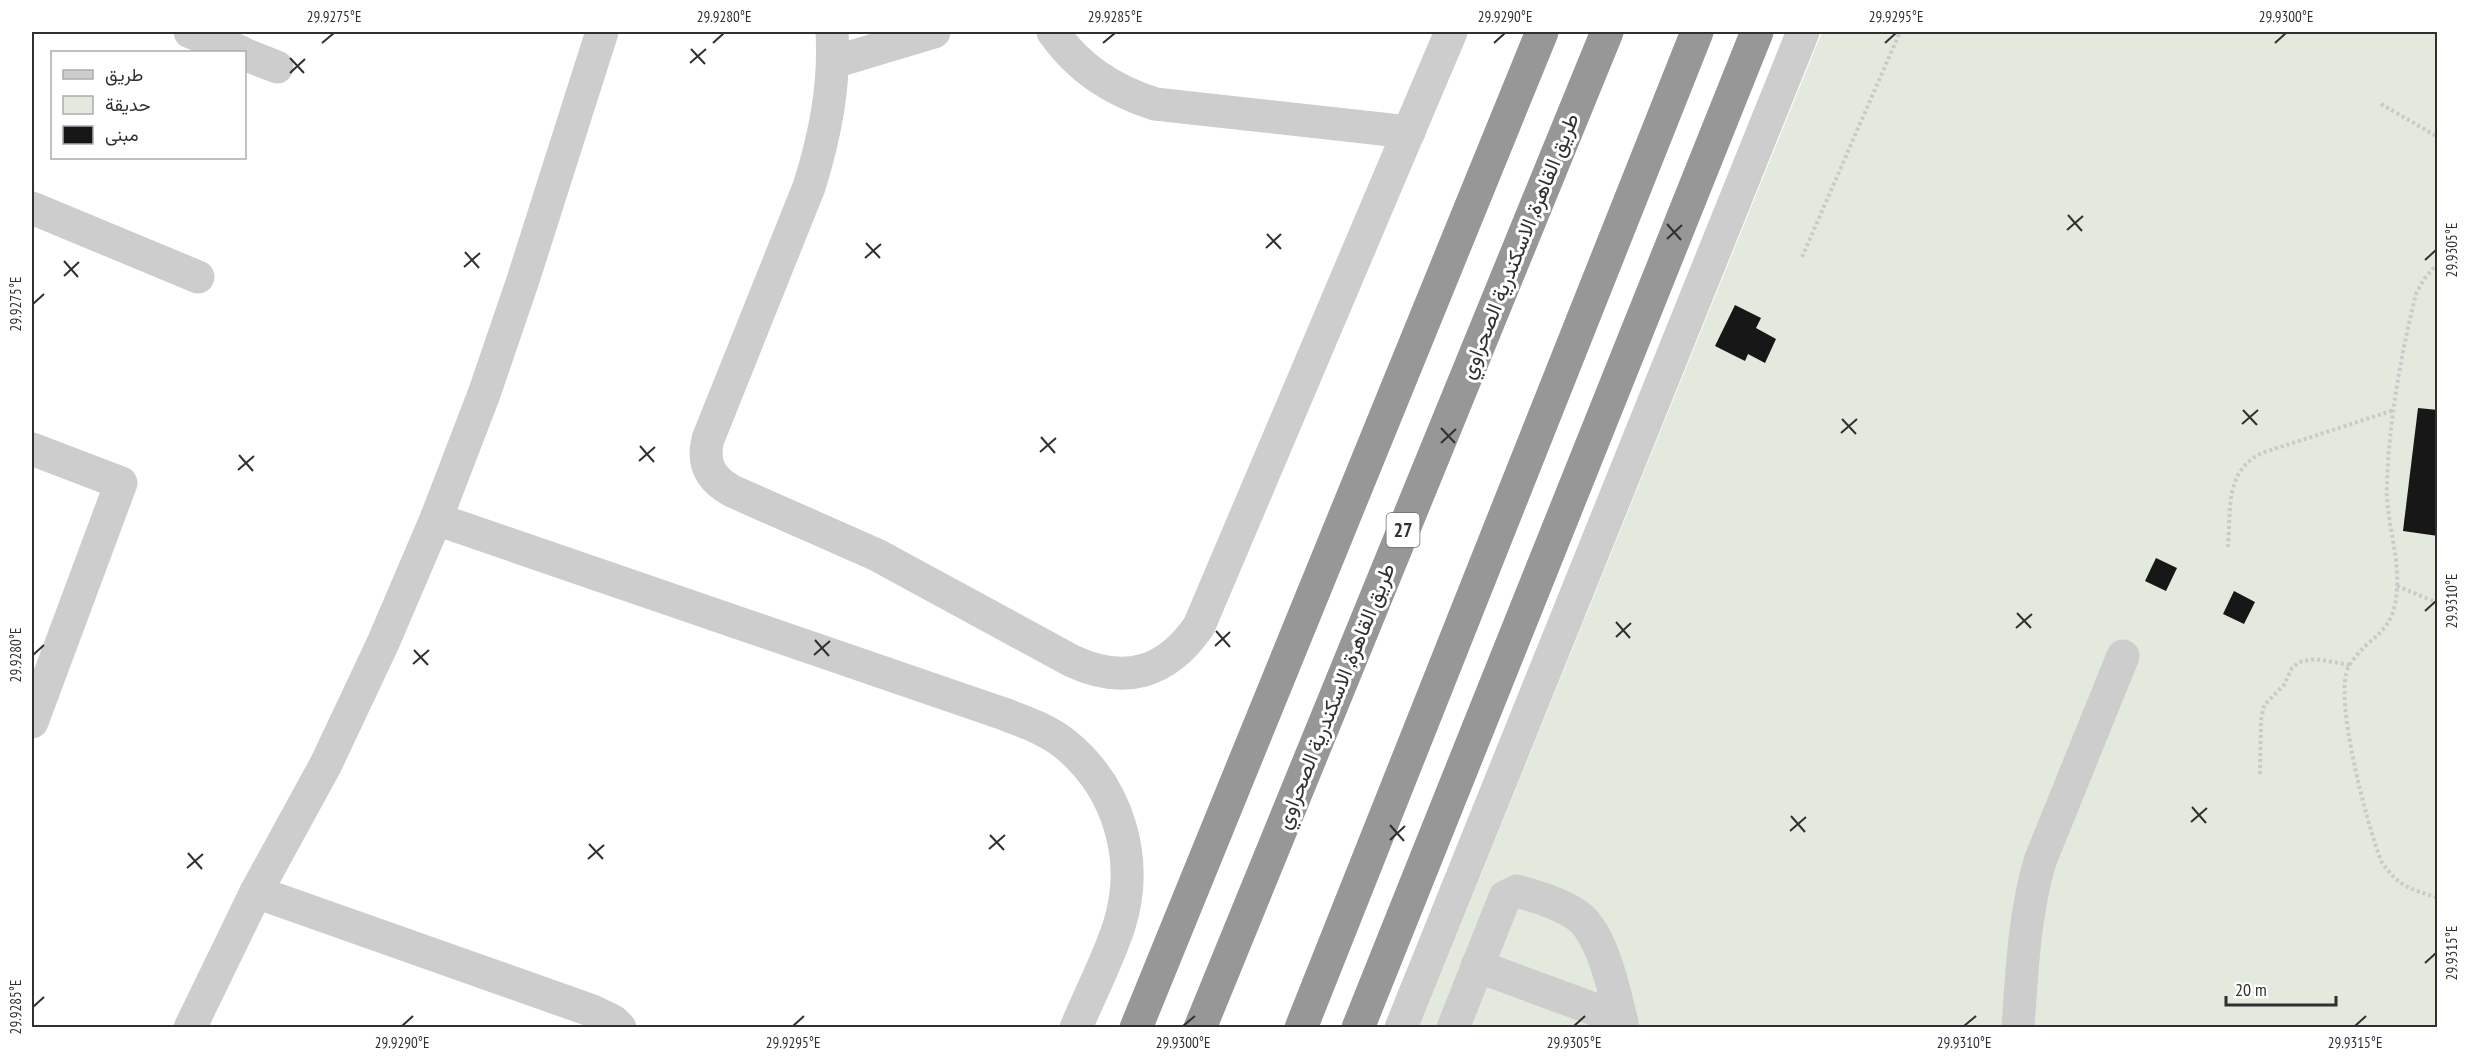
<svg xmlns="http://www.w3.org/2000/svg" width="2469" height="1059" font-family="'PT Sans Narrow',Vazirmatn,sans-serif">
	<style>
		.green { fill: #e3e9dd }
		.building { fill: #171717 }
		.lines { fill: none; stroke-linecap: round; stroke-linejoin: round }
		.path { stroke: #cacaca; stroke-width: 4; stroke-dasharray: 3 3; stroke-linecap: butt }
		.minor { stroke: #cdcdcd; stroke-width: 33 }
		.highway { stroke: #979797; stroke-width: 33 }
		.ticks { fill: none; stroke: #303030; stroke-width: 2 }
		.labels { text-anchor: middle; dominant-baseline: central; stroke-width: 6; stroke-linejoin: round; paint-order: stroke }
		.shield { fill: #fff; stroke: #6e6e6e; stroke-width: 1.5 }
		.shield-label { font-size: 20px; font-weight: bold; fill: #303030 }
		.street-label { font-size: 21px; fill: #303030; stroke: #fff }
		.neatline { fill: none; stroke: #303030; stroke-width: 2 }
		.ticks-label { font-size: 15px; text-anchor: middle; fill: #303030 }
	</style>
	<rect width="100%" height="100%" fill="#fff"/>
	<!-- green -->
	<path class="green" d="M 1822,32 L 2437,32 L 2437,1027 L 1419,1028 Z"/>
	<!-- building -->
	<g class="building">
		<path d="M 1735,305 L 1761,318 L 1756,328 L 1776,339 L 1765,363 L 1748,354 L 1745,361 L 1715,346 Z"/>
		<path d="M 2418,408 L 2438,410 L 2438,536 L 2403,531 Z"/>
		<path d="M 2156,558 L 2177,568 L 2166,591 L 2145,581 Z"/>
		<path d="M 2234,591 L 2255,602 L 2244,624 L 2223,614 Z"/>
	</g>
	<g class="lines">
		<!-- path -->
		<g class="path">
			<path d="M 2381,104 L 2438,137"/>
			<path d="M 1802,257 L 1900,32"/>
			<path d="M 2438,263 L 2424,279 L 2416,294 C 2401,353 2389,422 2387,483 C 2385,518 2399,552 2397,587 C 2395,637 2370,632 2349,666 C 2332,695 2368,827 2381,861 C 2398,887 2409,888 2438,898"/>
			<path d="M 2228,547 C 2231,510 2224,468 2265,452 L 2394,410"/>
			<path d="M 2397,586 L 2438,603"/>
			<path d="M 2260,774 L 2261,720 L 2264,705 L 2284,685 L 2292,668 L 2299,662 L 2315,659 L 2350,665"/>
		</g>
		<!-- minor -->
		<g class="minor">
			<path d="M 190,32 L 241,52"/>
			<path d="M 832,32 C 835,86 825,136 809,187 L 708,439 C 702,463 710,479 732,491 L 877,555 L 1072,661 C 1124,685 1166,674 1199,626 L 1451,32"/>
			<path d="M 1053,32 C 1079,69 1112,90 1155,104 L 1409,132"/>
			<path d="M 244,54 L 277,67"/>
			<path d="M 834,62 L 934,32"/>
			<path d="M 32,208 L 198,277"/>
			<path d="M 32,449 L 121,483 L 32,722"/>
			<path d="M 436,519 L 1004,714 C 1025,722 1048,730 1065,744 C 1119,788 1140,860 1119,926 C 1108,960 1090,994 1076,1028"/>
			<path d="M 256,892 L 590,1010 L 613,1021 L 620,1028"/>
			<path d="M 1477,966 L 1621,1019"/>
			<path d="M 190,1028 L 256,892 L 326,764 L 383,643 L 436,519 L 484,394 L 523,280 L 602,32"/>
			<path d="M 1401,1028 L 1803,32"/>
			<path d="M 1453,1028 L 1505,897 L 1517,891 C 1537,897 1562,904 1578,916 C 1603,934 1616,997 1623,1028"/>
			<path d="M 2018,1028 C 2022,971 2024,916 2040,861 L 2123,656"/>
		</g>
		<!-- highway -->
		<g class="highway">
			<path d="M 1136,1028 L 1542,32"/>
			<path d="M 1200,1028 L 1607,32"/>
			<path d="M 1301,1028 L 1697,32"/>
			<path d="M 1358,1028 L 1757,32"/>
		</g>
	</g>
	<!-- ticks -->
	<path class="ticks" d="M 322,43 L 334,33M 713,43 L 724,33M 1103,43 L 1115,33M 1494,43 L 1505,33M 1885,43 L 1896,33M 2275,43 L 2286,33M 691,49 L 705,64M 290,58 L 304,73M 690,63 L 706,49M 290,73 L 305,59M 2068,215 L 2082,231M 1667,224 L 1681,240M 2067,230 L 2083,216M 1267,234 L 1281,249M 1667,239 L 1682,225M 866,243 L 880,258M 1266,248 L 1281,234M 465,252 L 479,268M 865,258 L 881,244M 2425,260 L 2436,250M 64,261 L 78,277M 464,267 L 480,253M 64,276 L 79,262M 33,304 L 44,294M 2243,410 L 2257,425M 1842,419 L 1856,434M 2242,424 L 2258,410M 1441,428 L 1455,443M 1841,433 L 1857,419M 1041,437 L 1055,453M 1441,443 L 1456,429M 640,446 L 654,462M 1040,452 L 1056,438M 239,455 L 253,471M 639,461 L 655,447M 238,470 L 254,456M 2425,611 L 2436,601M 2017,613 L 2031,628M 1616,622 L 1630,638M 2016,628 L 2032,614M 1216,631 L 1230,647M 1616,637 L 1631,623M 815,640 L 829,656M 1215,646 L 1230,632M 414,650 L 428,665M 33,655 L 44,645M 814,655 L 830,641M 413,664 L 429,650M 2192,807 L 2206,823M 1791,816 L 1805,832M 2191,822 L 2207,808M 1390,825 L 1404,841M 1790,831 L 1806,817M 990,835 L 1004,850M 1390,840 L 1405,826M 589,844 L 603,859M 989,849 L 1005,835M 188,853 L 202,869M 588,859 L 604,845M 187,868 L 203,854M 2425,963 L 2436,953M 33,1007 L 44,997M 402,1026 L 413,1016M 793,1026 L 804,1016M 1183,1026 L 1195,1016M 1574,1026 L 1585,1016M 1964,1026 L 1976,1016M 2355,1026 L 2366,1016"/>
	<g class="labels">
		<!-- shield labels -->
		<rect class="shield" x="1386.5" y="513" width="33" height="34" rx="4.5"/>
		<g class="shield-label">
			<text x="1403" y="530">27</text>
		</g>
		<!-- street labels -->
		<g class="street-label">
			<text transform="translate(1519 246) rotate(-68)">طريق القاهرة, الاسكندرية الصحراوي</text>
			<text transform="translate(1335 696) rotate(-68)">طريق القاهرة, الاسكندرية الصحراوي</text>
		</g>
	</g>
	<!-- border -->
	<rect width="2469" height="1059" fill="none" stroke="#ffffff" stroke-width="66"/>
	<!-- legend -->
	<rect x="51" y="51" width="195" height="108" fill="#ffffff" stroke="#acacac" stroke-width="1.5"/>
	<rect x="63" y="70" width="30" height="9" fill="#cdcdcd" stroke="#acacac" stroke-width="1.5"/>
	<text x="105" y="81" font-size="18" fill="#303030">طريق</text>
	<rect x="63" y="96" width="30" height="18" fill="#e3e9dd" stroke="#acacac" stroke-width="1.5"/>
	<text x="105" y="111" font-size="18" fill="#303030">حديقة</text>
	<rect x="63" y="126" width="30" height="18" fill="#171717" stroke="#acacac" stroke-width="1.5"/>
	<text x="105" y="141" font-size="18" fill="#303030">مبنى</text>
	<!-- scale -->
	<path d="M2226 996v9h110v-9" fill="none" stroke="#303030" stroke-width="3"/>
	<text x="2235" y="996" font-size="18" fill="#303030" stroke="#ffffff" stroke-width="4.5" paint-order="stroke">20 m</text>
	<rect x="33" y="33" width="2403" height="993" class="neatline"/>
	<g class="ticks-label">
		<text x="334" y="22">29.9275°E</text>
		<text x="724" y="22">29.9280°E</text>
		<text x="1115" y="22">29.9285°E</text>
		<text x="1505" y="22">29.9290°E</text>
		<text x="1896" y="22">29.9295°E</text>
		<text x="2286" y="22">29.9300°E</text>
		<text transform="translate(2452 250) rotate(-90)" y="5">29.9305°E</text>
		<text transform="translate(16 304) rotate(-90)" y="5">29.9275°E</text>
		<text transform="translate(2452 601) rotate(-90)" y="5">29.9310°E</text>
		<text transform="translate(16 655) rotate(-90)" y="5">29.9280°E</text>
		<text transform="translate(2452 953) rotate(-90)" y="5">29.9315°E</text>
		<text transform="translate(16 1007) rotate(-90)" y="5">29.9285°E</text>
		<text x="402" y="1048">29.9290°E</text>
		<text x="793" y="1048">29.9295°E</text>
		<text x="1183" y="1048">29.9300°E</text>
		<text x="1574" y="1048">29.9305°E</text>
		<text x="1964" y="1048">29.9310°E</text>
		<text x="2355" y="1048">29.9315°E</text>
	</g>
</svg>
